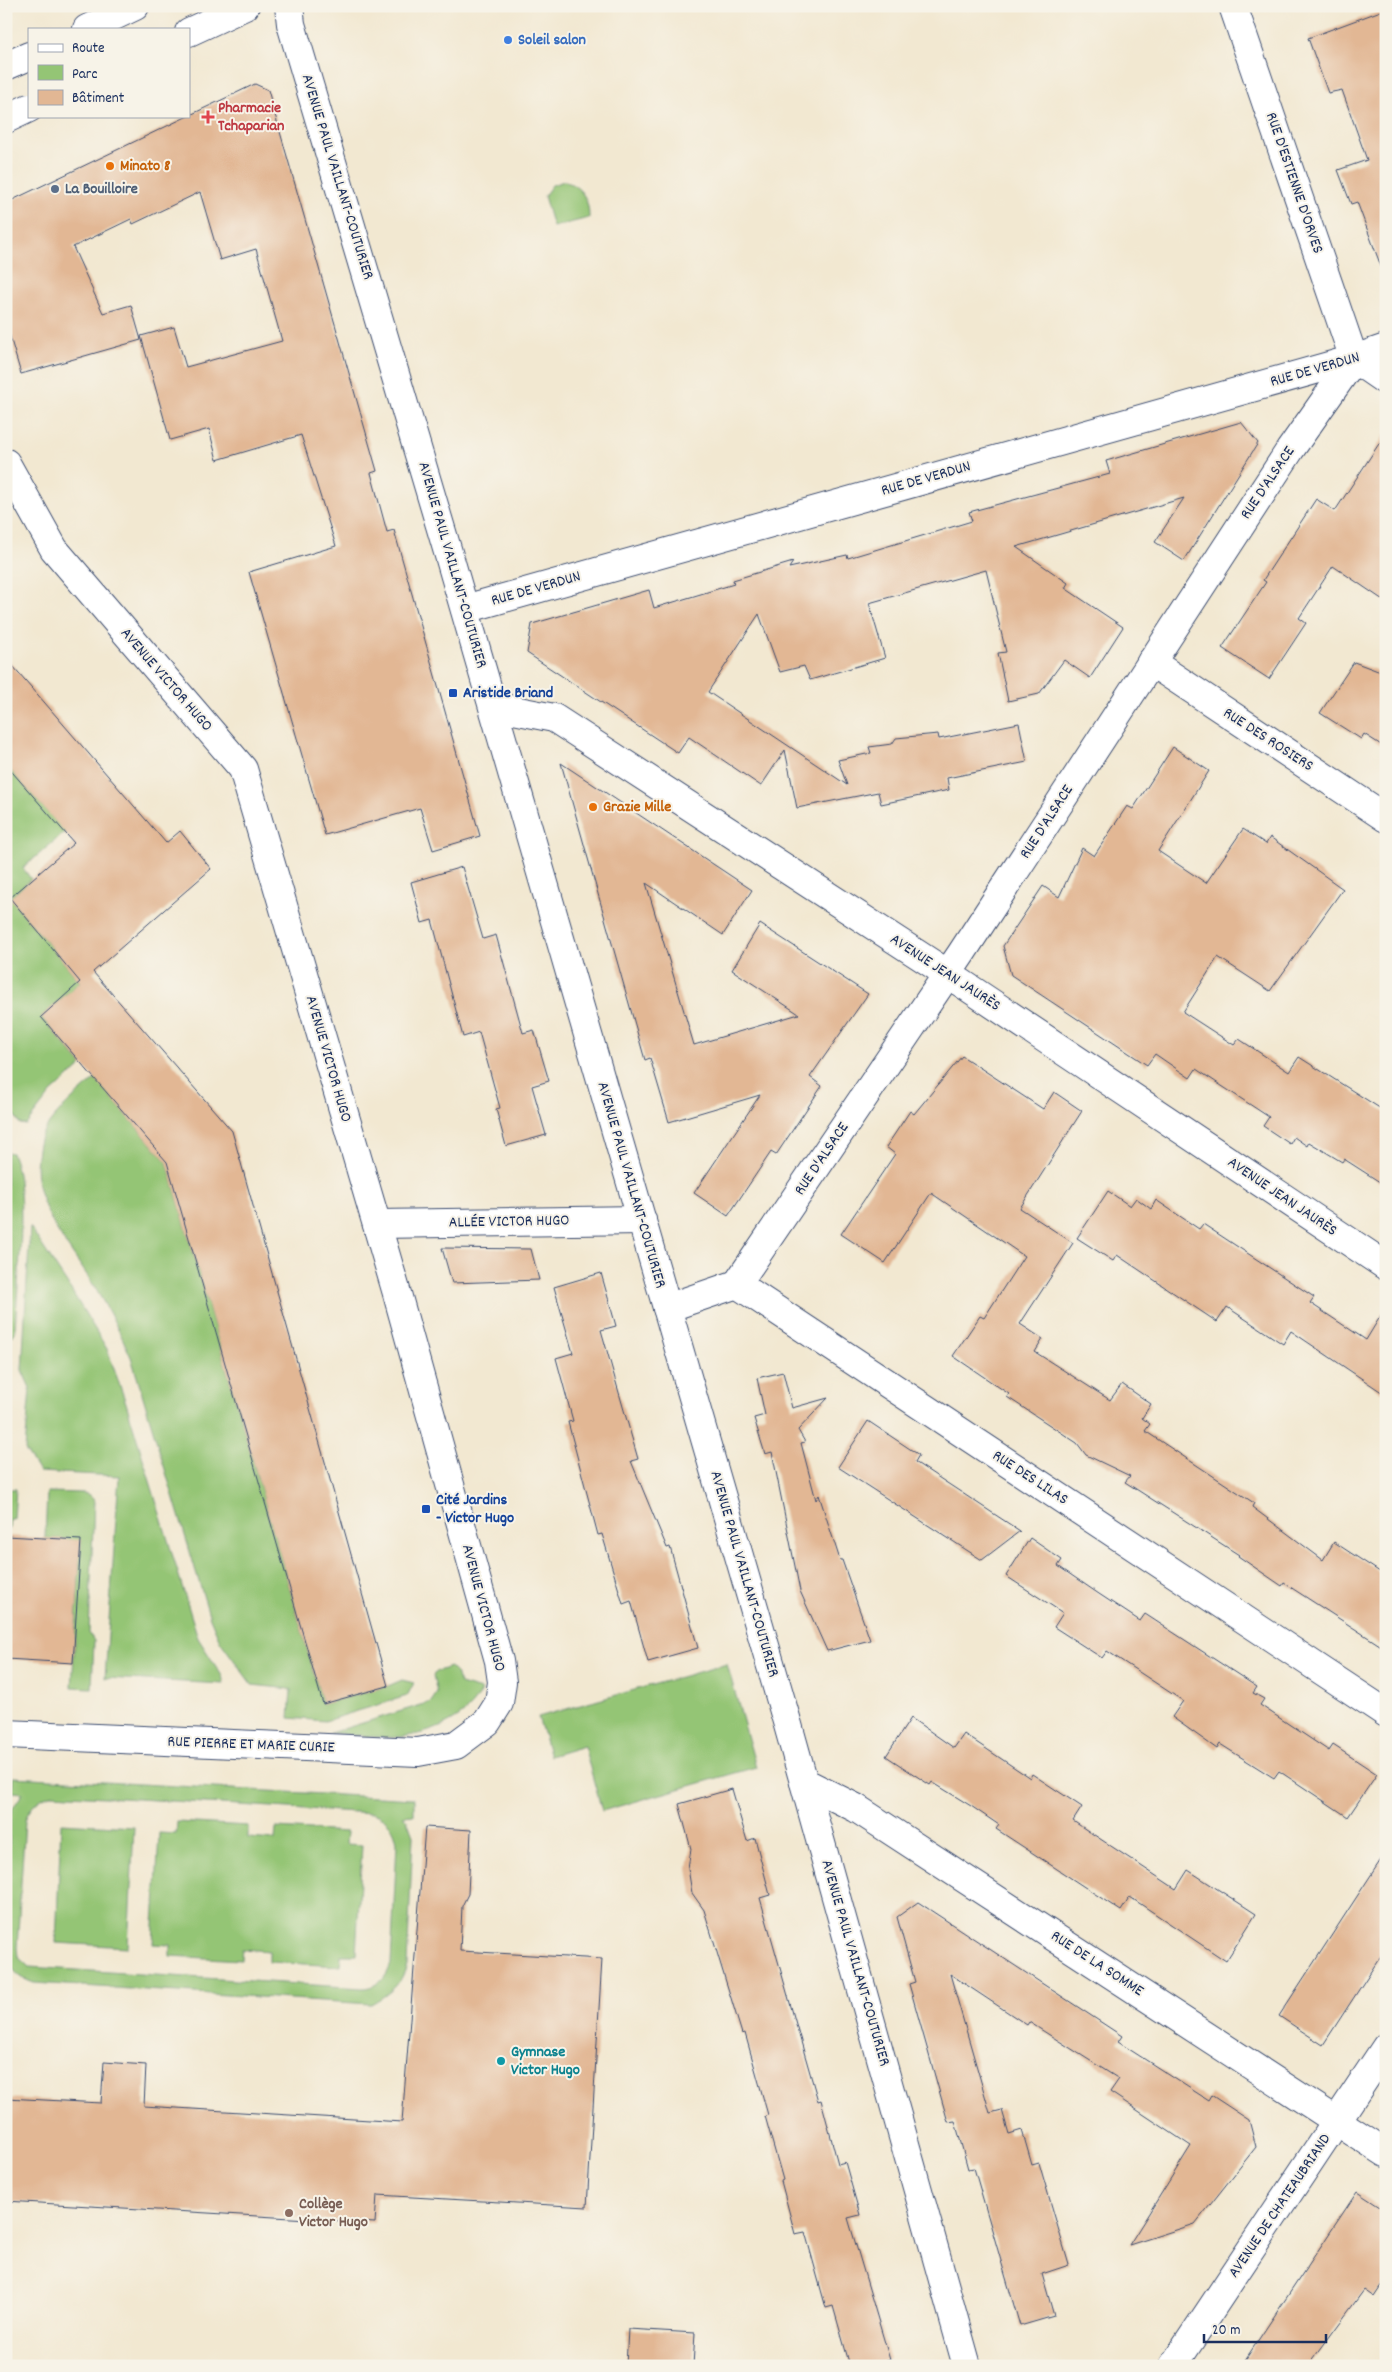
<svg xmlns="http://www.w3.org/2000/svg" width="1392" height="2372" font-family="Dekko,sans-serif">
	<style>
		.green { fill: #94c575; stroke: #587a6a; fill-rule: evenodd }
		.building { fill: #e2b794 }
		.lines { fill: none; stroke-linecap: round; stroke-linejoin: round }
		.minor-casing { stroke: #3b4b6f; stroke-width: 30 }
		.primary-casing { stroke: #3b4b6f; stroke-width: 30 }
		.minor { stroke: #fff; stroke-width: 28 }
		.primary { stroke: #fff; stroke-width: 28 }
		.shop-dot { fill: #3f7fe0; stroke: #f7f3e8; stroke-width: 2 }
		.health-dot { fill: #e0444e; stroke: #f7f3e8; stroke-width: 2 }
		.food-dot { fill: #e8710a; stroke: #f7f3e8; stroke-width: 2 }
		.service-dot { fill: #5c6f8a; stroke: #f7f3e8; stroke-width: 2 }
		.transit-dot { fill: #1a4fb4; stroke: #f7f3e8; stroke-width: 2 }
		.culture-dot { fill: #0f9aa8; stroke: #f7f3e8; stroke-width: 2 }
		.education-dot { fill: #8d6e63; stroke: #f7f3e8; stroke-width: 2 }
		.labels { text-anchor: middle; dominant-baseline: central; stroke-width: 4; stroke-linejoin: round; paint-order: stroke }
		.shop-label { font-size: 16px; font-weight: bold; fill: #366cbe; stroke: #f7f3e8; text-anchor: start }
		.health-label { font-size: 16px; font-weight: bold; fill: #be3a42; stroke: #f7f3e8; text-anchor: start }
		.food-label { font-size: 16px; font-weight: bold; fill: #c56008; stroke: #f7f3e8; text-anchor: start }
		.street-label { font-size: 16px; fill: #1b2f5e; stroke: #f7f3e8 }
		.service-label { font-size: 16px; font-weight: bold; fill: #4e5e75; stroke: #f7f3e8; text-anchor: start }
		.transit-label { font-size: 16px; font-weight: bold; fill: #164399; stroke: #f7f3e8; text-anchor: start }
		.culture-label { font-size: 16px; font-weight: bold; fill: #0d838f; stroke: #f7f3e8; text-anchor: start }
		.education-label { font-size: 16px; font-weight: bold; fill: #785e54; stroke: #f7f3e8; text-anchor: start }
	</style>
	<rect width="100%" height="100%" fill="#f7f3e8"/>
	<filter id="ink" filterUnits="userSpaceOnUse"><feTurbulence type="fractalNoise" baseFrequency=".02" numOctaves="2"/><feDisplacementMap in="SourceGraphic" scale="10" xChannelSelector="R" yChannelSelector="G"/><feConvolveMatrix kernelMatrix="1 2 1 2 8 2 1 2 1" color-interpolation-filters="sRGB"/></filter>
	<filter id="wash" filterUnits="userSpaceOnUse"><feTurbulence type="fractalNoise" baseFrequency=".0096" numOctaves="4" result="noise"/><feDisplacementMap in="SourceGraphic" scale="20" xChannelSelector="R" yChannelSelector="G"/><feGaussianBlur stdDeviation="1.12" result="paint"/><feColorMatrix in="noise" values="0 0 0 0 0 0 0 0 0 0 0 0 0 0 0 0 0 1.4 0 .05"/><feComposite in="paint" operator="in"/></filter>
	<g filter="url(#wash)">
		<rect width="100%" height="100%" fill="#f2e8d1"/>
		<!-- green -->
		<g class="green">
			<path d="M 564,181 C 582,187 589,199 589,218 L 553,227 L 544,196 L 552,185 Z"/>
			<path d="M 6,765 L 65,832 L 23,868 L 31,879 L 10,898 L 80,982 L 41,1017 L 82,1065 L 51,1093 L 26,1125 L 20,1124 L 6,1100 Z"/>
			<path d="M 95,1079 L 167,1162 L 323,1704 L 388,1686 L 402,1680 L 414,1683 L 407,1696 L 325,1721 L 289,1718 L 291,1689 L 252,1685 L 220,1641 L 210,1618 L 131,1357 C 120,1332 108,1309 94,1286 C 70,1247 30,1205 37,1156 C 38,1149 39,1140 42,1134 C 55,1112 77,1095 95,1079 Z"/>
			<path d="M 6,1152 L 12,1153 C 29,1189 17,1288 15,1330 L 12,1336 L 8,1337 Z"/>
			<path d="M 30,1227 L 68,1285 L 107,1349 L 126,1403 L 198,1638 L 222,1676 L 224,1684 L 105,1678 L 119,1476 L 39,1472 L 25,1450 L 30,1388 L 22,1370 Z"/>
			<path d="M 6,1489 L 16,1489 L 14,1519 L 10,1519 L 9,1529 L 6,1529 Z"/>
			<path d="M 47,1492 L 84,1493 L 89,1495 L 94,1500 L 89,1633 L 94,1641 L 92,1688 L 72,1687 L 81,1541 L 45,1538 Z"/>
			<path d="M 727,1664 L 756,1767 L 602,1811 L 584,1746 L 550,1756 L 538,1717 Z"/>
			<path d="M 450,1667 L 456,1673 L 460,1684 L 481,1690 C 469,1720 430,1734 400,1737 C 378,1739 353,1734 330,1733 L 431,1702 L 437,1693 L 433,1675 L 438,1671 Z"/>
			<path d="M 13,1777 L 414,1799 L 414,1815 L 403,1816 L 407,1820 L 413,1836 L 407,1965 C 401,1985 389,1994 371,2004 L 34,1983 C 19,1978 12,1971 6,1956 L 10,1817 L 12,1809 L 23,1793 L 12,1792 ZM 53,1794 L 373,1813 C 388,1819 395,1828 397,1843 L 391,1963 C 387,1978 378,1988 362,1988 L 29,1967 L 18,1957 L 17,1948 L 25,1820 C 30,1807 39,1798 53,1794 Z"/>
			<path d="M 177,1822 L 248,1826 L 248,1838 L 275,1840 L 276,1828 L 347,1832 L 346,1844 L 362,1845 L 356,1955 L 341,1955 L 340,1966 L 269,1962 L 269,1951 L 242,1949 L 241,1960 L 170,1956 L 170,1945 L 153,1944 L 159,1833 L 176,1834 Z"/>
			<path d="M 61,1823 L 134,1827 L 128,1947 L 56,1943 Z"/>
		</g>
		<g id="blocks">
			<!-- building -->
			<g class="building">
				<path d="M 1386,9 L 1386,268 L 1382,269 L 1357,202 L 1351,204 L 1338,170 L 1367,160 L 1342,90 L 1328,93 L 1308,38 Z"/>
				<path d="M 255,84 L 268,90 L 377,471 L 371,473 L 387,532 L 394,530 L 480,836 L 433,850 L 420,808 L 325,835 L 249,572 L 336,546 L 301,435 L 217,460 L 209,429 L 170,440 L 141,336 L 174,327 L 186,367 L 282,341 L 256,249 L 220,260 L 200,192 L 133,224 L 131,219 L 73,247 L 103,313 L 131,305 L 141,340 L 21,374 L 6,323 L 6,203 Z"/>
				<path d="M 1241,422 L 1258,443 L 1184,561 L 1155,542 L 1184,498 L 1016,547 L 1068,583 L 1065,588 L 1123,627 L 1090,678 L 1064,660 L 1039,694 L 1008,701 L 998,653 L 1006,652 L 986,570 L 869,603 L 885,658 L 810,680 L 804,666 L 780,672 L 759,614 L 708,692 L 847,785 L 838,760 L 871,753 L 869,747 L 892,744 L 896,738 L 938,734 L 939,739 L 1019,723 L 1027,762 L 947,778 L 949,790 L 881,804 L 878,792 L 797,808 L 785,750 L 761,786 L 689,737 L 678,753 L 527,653 L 532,624 L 649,590 L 654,608 L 734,584 L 733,580 L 793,562 L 789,568 L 847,555 L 848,558 L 972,521 L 969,512 L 1110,474 L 1106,461 Z"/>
				<path d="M 1386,433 L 1386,602 L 1333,566 L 1299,618 L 1306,623 L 1269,679 L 1222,648 L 1266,582 L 1263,580 L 1316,499 L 1335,511 Z"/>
				<path d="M 6,658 L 166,843 L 180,831 L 211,869 L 93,972 L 232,1131 L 388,1686 L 323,1704 L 167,1162 L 41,1017 L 80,982 L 10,898 L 74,843 L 6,765 Z"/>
				<path d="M 1354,662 L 1386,674 L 1386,748 L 1364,734 L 1361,739 L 1320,713 Z"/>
				<path d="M 1173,747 L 1209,771 L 1158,851 L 1206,883 L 1243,829 L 1266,844 L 1270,837 L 1343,889 L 1270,991 L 1218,957 L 1183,1012 L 1234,1045 L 1239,1039 L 1289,1072 L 1299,1057 L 1386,1112 L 1386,1186 L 1344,1159 L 1342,1162 L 1309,1142 L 1307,1146 L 1294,1137 L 1290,1144 L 1263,1126 L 1269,1117 L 1196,1069 L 1190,1078 L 1155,1054 L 1147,1065 L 1011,975 L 1003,946 L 1043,886 L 1059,897 L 1082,848 L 1094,856 L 1127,806 L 1133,809 Z"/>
				<path d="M 561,763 L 752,890 L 723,935 L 646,883 L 694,1045 L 799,1014 L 732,970 L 760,924 L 868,994 L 810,1077 L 822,1086 L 776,1155 L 771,1152 L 728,1216 L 694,1193 L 760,1095 L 669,1122 L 650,1058 L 645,1060 Z"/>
				<path d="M 462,867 L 483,939 L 496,935 L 523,1033 L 534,1030 L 549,1081 L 532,1086 L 546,1135 L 506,1146 L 496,1109 L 500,1108 L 479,1032 L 463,1037 L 432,920 L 422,923 L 411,882 Z"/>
				<path d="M 962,1056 L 1043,1109 L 1054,1092 L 1082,1111 L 1020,1208 L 1073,1243 L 1020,1324 L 1043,1339 L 1035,1352 L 1110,1400 L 1122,1384 L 1151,1404 L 1142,1418 L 1150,1424 L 1145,1431 L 1254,1503 L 1252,1507 L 1323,1560 L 1334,1542 L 1386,1576 L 1386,1649 L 1284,1583 L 1282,1586 L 1238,1556 L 1239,1555 L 1125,1482 L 1130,1476 L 1086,1455 L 1077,1443 L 1007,1397 L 1009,1394 L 953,1356 L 980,1316 L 984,1318 L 1024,1256 L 931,1193 L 885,1263 L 841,1234 L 895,1154 L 886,1147 L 910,1111 L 914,1114 Z"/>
				<path d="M 1108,1191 L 1130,1206 L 1136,1198 L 1151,1209 L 1156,1200 L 1199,1229 L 1203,1224 L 1314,1297 L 1310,1303 L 1366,1340 L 1386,1307 L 1386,1395 L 1291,1331 L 1283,1344 L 1227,1307 L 1217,1322 L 1117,1255 L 1113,1261 L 1077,1238 Z"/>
				<path d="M 442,1248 L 531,1249 L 539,1280 L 452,1283 Z"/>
				<path d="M 601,1273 L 616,1326 L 601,1330 L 638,1459 L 631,1461 L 667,1548 L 670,1547 L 698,1648 L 648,1662 L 631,1601 L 623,1604 L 602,1534 L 598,1535 L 568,1422 L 573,1421 L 556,1358 L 573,1353 L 554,1287 Z"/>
				<path d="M 783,1372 L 792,1408 L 828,1398 L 798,1430 L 805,1442 L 801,1443 L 816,1500 L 819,1495 L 840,1560 L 842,1560 L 870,1640 L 827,1651 L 800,1591 L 772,1452 L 765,1454 L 754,1418 L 765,1415 L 757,1378 Z"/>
				<path d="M 868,1421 L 919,1455 L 915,1462 L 1020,1531 L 982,1560 L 838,1467 Z"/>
				<path d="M 6,1536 L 81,1540 L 73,1663 L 6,1659 Z"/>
				<path d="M 1030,1538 L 1062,1560 L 1058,1566 L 1099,1594 L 1140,1621 L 1145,1614 L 1257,1687 L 1253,1693 L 1264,1699 L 1260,1705 L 1329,1751 L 1333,1745 L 1377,1774 L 1348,1817 L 1279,1771 L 1274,1778 L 1220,1744 L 1217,1749 L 1172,1717 L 1183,1701 L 1107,1651 L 1102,1658 L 1054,1627 L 1063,1613 L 1006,1576 Z"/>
				<path d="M 911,1718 L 954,1748 L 964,1734 L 1030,1778 L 1032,1774 L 1082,1807 L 1073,1821 L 1176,1889 L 1188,1870 L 1256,1914 L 1226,1961 L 1130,1897 L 1121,1911 L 996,1829 L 999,1825 L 971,1806 L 932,1782 L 930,1785 L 886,1756 Z"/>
				<path d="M 732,1789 L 747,1841 L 755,1838 L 770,1895 L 760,1898 L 818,2101 L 821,2100 L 838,2164 L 845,2162 L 860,2215 L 848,2218 L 890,2360 L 869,2366 L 850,2366 L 833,2306 L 826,2308 L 805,2232 L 795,2234 L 781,2181 L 783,2180 L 765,2116 L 768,2115 L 745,2033 L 742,2034 L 704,1910 L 692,1893 L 688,1868 L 691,1849 L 679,1804 Z"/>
				<path d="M 425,1827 L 471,1830 L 468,1894 L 462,1906 L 460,1951 L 602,1959 L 587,2207 L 377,2195 L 375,2223 L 6,2201 L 6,2098 L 101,2103 L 104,2062 L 146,2065 L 144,2106 L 402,2122 Z"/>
				<path d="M 1386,1852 L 1386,1948 L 1323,2045 L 1279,2016 Z"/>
				<path d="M 918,1902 L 1122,2036 L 1118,2042 L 1208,2100 L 1211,2095 L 1249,2120 L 1256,2147 L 1195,2224 L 1129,2245 L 1191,2146 L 1110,2092 L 1119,2079 L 1029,2022 L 1027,2025 L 950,1974 L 990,2113 L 1002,2110 L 1009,2134 L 1022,2130 L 1032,2165 L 1039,2163 L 1069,2265 L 1042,2274 L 1054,2316 L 1020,2326 L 974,2168 L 968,2169 L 955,2121 L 948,2122 L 909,1984 L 915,1982 L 897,1917 Z"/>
				<path d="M 1357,2192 L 1386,2211 L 1386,2279 L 1374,2297 L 1364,2290 L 1308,2366 L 1241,2366 Z"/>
				<path d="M 628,2329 L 695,2333 L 693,2366 L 626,2366 Z"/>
			</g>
		</g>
	</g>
	<g filter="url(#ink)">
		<use href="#blocks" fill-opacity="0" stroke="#3b4b6f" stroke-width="1"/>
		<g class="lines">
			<!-- minor casing -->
			<g class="minor-casing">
				<g id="minor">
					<path d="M 289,6 L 291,24 L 450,559 L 788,1725 L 967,2366"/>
					<path d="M 1233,6 L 1354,359"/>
					<path d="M 1354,359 L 1386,381"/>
					<path d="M 6,463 L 54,549 L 243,769 L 396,1290 L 499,1661 L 502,1682 L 499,1703 L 487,1722 L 456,1745 L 418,1752 L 6,1734"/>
					<path d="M 465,609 L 1354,359 L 1386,348"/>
					<path d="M 1151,662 L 1386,818"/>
					<path d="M 493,706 L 554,718 L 948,974 L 1386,1266"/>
					<path d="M 377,1224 L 642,1220"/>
					<path d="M 737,1284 L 961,954 L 1290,450 L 1354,359"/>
					<path d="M 737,1284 L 1386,1713"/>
					<path d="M 667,1308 L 737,1284"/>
					<path d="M 804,1782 L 856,1808 L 1386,2153"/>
					<path d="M 1173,2366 L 1386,2047"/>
				</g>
			</g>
			<!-- primary casing -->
			<g class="primary-casing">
				<g id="primary">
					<path d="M 87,29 L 135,6"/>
					<path d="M 189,32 L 245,6"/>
					<path d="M 6,66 L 29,56"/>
					<path d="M 6,119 L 29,108"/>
				</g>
			</g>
			<!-- minor -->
			<use href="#minor" class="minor"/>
			<!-- primary -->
			<use href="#primary" class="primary"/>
		</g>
	</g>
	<!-- markers -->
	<circle class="shop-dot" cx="508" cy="40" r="5"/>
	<path class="health-dot" d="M205.5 109.5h5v5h5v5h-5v5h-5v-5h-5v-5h5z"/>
	<g class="food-dot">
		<circle cx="110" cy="166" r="5"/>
		<circle cx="593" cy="807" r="5"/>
	</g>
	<circle class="service-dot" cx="55" cy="189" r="5"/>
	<g class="transit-dot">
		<rect x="448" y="688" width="10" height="10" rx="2.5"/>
		<rect x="421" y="1504" width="10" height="10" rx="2.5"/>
	</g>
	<circle class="culture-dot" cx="501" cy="2061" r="5"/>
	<circle class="education-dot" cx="289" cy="2213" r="5"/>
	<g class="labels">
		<!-- shop labels -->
		<g class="shop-label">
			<text x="518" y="40">Soleil salon</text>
		</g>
		<!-- health labels -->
		<g class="health-label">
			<text x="218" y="108">Pharmacie<tspan x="218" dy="18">Tchaparian</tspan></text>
		</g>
		<!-- food labels -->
		<g class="food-label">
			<text x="120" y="166">Minato 8</text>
			<text x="603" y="807">Grazie Mille</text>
		</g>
		<!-- street labels -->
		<g class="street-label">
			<text transform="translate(337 177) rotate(73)">AVENUE PAUL VAILLANT-COUTURIER</text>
			<text transform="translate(1294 183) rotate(71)">RUE D'ESTIENNE D'ORVES</text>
			<text transform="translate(1315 370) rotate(-16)">RUE DE VERDUN</text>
			<text transform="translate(926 479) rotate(-16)">RUE DE VERDUN</text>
			<text transform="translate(1268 483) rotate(-56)">RUE D'ALSACE</text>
			<text transform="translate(452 565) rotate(74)">AVENUE PAUL VAILLANT-COUTURIER</text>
			<text transform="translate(536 589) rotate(-16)">RUE DE VERDUN</text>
			<text transform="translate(166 680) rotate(49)">AVENUE VICTOR HUGO</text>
			<text transform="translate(1268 740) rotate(33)">RUE DES ROSIERS</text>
			<text transform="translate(1047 822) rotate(-57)">RUE D'ALSACE</text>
			<text transform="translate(945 973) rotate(33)">AVENUE JEAN JAURÈS</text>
			<text transform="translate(328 1059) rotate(74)">AVENUE VICTOR HUGO</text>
			<text transform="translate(822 1159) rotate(-56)">RUE D'ALSACE</text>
			<text transform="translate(631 1185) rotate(74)">AVENUE PAUL VAILLANT-COUTURIER</text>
			<text transform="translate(1282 1197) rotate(34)">AVENUE JEAN JAURÈS</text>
			<text transform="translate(509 1222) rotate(-1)">ALLÉE VICTOR HUGO</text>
			<text transform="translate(1030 1478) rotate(33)">RUE DES LILAS</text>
			<text transform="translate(744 1574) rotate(74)">AVENUE PAUL VAILLANT-COUTURIER</text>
			<text transform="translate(483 1608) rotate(75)">AVENUE VICTOR HUGO</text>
			<text transform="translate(251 1745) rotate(2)">RUE PIERRE ET MARIE CURIE</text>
			<text transform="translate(855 1963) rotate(74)">AVENUE PAUL VAILLANT-COUTURIER</text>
			<text transform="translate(1097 1964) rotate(33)">RUE DE LA SOMME</text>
			<text transform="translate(1280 2206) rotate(-56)">AVENUE DE CHATEAUBRIAND</text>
		</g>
		<!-- service labels -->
		<g class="service-label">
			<text x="65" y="189">La Bouilloire</text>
		</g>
		<!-- transit labels -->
		<g class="transit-label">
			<text x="463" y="693">Aristide Briand</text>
			<text x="436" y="1500">Cité Jardins<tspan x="436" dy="18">- Victor Hugo</tspan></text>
		</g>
		<!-- culture labels -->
		<g class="culture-label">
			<text x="511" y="2052">Gymnase<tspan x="511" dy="18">Victor Hugo</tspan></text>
		</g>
		<!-- education labels -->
		<g class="education-label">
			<text x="299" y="2204">Collège<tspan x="299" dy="18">Victor Hugo</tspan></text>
		</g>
	</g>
	<!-- margin -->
	<rect width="1392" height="2372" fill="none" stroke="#f7f3e8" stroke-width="25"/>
	<!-- legend -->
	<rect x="28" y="28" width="162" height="90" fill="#f7f3e8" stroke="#9fa5b1"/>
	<rect x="38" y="44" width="25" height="8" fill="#ffffff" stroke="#9fa5b1"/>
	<text x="72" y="52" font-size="15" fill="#1b2f5e">Route</text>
	<rect x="38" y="65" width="25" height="15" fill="#94c575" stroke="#9fa5b1"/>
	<text x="72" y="78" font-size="15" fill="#1b2f5e">Parc</text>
	<rect x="38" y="90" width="25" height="15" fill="#e2b794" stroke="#9fa5b1"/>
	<text x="72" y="102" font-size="15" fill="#1b2f5e">Bâtiment</text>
	<!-- scale -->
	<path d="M1204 2334v8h122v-8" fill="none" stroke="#1b2f5e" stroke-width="2.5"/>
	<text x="1212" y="2334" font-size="15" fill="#1b2f5e" stroke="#f7f3e8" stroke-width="4" paint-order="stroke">20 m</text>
</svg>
